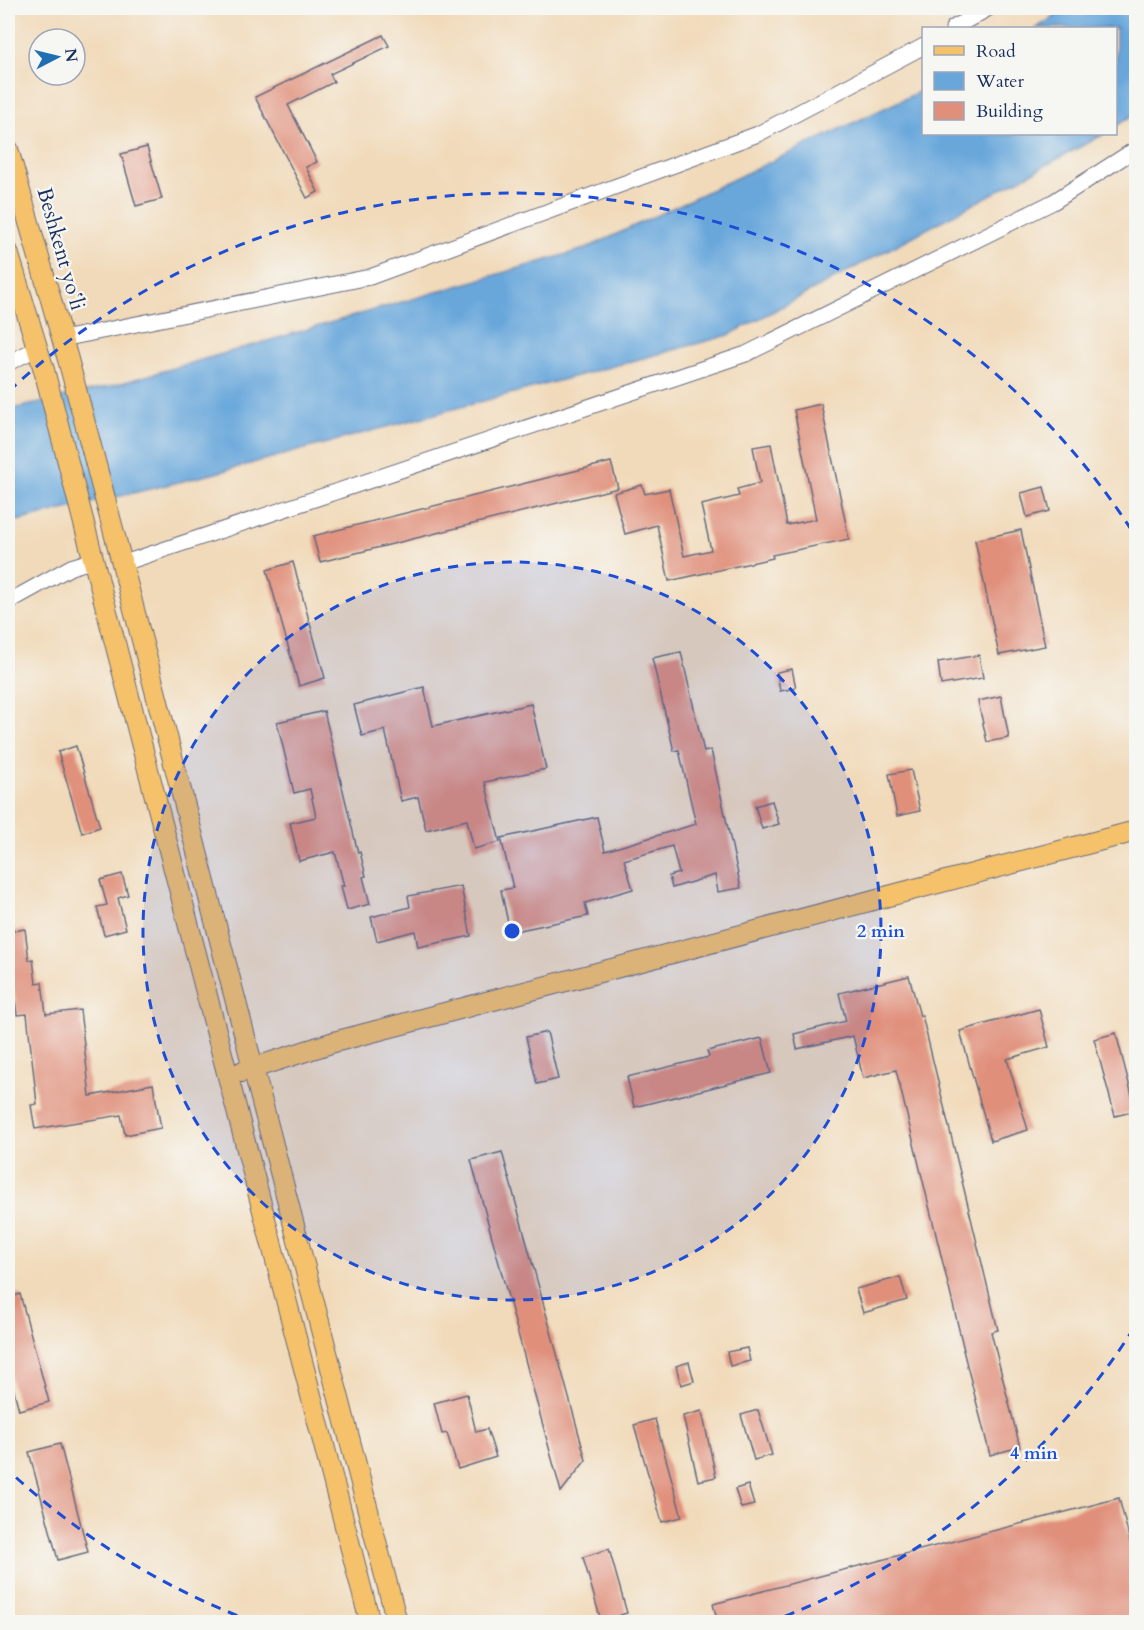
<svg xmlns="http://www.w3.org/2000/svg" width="1144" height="1630" font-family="Cardo,serif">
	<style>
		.water { fill: #69a7db; stroke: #426b9c; stroke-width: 1.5 }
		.building { fill: #e08f7a }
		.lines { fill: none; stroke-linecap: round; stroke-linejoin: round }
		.minor-casing { stroke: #666b7e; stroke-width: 17 }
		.major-casing { stroke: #666b7e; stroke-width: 22 }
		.minor { stroke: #fff; stroke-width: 15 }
		.major { stroke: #f5c16b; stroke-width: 20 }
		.ring { fill: none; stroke: #1d4ed8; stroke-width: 3; stroke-dasharray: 10 8 }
		.labels { text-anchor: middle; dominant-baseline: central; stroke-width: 4.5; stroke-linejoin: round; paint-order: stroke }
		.street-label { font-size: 21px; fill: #1b2f5e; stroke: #f6f6f2 }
		.centre { fill: #1d4ed8; stroke: #f6f6f2; stroke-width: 3 }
		.ring-label { font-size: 18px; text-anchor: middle; font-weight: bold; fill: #1d4ed8; stroke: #f6f6f2; stroke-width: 4.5; stroke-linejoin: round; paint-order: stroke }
	</style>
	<rect width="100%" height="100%" fill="#f6f6f2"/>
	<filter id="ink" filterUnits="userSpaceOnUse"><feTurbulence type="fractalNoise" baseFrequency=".0167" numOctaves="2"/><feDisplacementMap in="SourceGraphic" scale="12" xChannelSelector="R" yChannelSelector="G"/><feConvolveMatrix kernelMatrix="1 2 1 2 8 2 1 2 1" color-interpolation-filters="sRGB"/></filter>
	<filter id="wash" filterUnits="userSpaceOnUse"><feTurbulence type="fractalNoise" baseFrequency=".008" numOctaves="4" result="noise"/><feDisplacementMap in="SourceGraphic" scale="24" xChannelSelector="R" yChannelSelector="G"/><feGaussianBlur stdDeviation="1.35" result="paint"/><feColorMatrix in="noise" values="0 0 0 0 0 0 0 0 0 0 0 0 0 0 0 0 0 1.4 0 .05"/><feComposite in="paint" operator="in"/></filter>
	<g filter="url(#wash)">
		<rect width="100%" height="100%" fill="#f1daba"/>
		<!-- water -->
		<g class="water">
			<path d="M 1069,8 L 1136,8 L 1136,113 L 1116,126 L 1116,28 L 1036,28 Z"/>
			<path d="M 923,90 L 924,134 L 1104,134 L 729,335 L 212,474 L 8,523 L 8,410 L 108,387 L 585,249 Z"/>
		</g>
		<g id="blocks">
			<!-- building -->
			<g class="building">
				<path d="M 383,35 L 389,46 L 330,74 L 334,82 L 288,105 L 317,162 L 306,167 L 318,192 L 307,198 L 255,97 Z"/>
				<path d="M 147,147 L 162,199 L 136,206 L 121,154 Z"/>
				<path d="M 821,404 L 849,539 L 772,555 L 773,558 L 669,581 L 657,525 L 625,534 L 614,493 L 642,485 L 645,494 L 669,489 L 684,556 L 711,550 L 701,505 L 739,496 L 737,489 L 760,483 L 753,447 L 771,444 L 787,525 L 816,519 L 794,410 Z"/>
				<path d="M 611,462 L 618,488 L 320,562 L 313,536 Z"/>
				<path d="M 1044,487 L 1050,511 L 1027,517 L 1021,493 Z"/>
				<path d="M 1021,530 L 1045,646 L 999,655 L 975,540 Z"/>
				<path d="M 293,562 L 325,678 L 299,686 L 267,570 Z"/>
				<path d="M 681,652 L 704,752 L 711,750 L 741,888 L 718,892 L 715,875 L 672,888 L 669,876 L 679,873 L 672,846 L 624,860 L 633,889 L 585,903 L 588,916 L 510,932 L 501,890 L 513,888 L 501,838 L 597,817 L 605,851 L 696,824 L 679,750 L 674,751 L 652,658 Z"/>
				<path d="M 979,655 L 983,678 L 941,685 L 938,662 Z"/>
				<path d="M 792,669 L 796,688 L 780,691 L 777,672 Z"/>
				<path d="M 424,687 L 433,726 L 531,704 L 546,769 L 485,782 L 500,842 L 474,849 L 467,820 L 426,830 L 418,797 L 401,801 L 385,730 L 362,736 L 354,705 Z"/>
				<path d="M 1001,696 L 1009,738 L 987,742 L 978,701 Z"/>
				<path d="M 324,711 L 358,853 L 360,852 L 366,876 L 363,877 L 370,904 L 347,910 L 341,886 L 344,886 L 335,852 L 299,861 L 290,823 L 316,817 L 310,789 L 294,793 L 277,722 Z"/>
				<path d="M 76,746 L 100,827 L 82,833 L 58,752 Z"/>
				<path d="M 911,770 L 920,811 L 897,816 L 889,774 Z"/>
				<path d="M 772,801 L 779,824 L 762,829 L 755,806 Z"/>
				<path d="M 122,874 L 128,895 L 118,898 L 126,929 L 104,935 L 97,907 L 107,905 L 100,880 Z"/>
				<path d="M 461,886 L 471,936 L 418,947 L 415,931 L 377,941 L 371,917 L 410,907 L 408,896 Z"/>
				<path d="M 25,929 L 29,960 L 33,959 L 36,983 L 42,982 L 46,1014 L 80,1010 L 90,1096 L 153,1084 L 161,1128 L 125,1135 L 121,1115 L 35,1129 L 31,1105 L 37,1104 L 27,1014 L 17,1015 L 8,950 L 8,932 Z"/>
				<path d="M 909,976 L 920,1016 L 922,1015 L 998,1330 L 991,1332 L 1020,1447 L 990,1455 L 963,1350 L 964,1350 L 896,1070 L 863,1078 L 853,1036 L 797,1049 L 794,1034 L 846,1021 L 839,993 Z"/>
				<path d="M 1039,1009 L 1049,1047 L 1007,1059 L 1028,1130 L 991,1141 L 960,1031 Z"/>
				<path d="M 547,1032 L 558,1079 L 537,1084 L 526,1037 Z"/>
				<path d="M 1116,1033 L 1136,1111 L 1115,1116 L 1094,1039 Z"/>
				<path d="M 762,1038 L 771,1073 L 634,1107 L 627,1077 L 709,1057 L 707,1051 Z"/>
				<path d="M 502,1152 L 586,1460 L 561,1492 L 471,1160 Z"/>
				<path d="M 900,1277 L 907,1300 L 863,1313 L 856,1289 Z"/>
				<path d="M 20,1294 L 49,1402 L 19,1410 L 8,1368 L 8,1298 Z"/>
				<path d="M 747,1348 L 750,1361 L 730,1366 L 727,1352 Z"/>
				<path d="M 689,1362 L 694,1381 L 681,1385 L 676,1366 Z"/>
				<path d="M 467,1394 L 476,1432 L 487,1429 L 496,1457 L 458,1469 L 447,1433 L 442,1434 L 434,1403 Z"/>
				<path d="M 758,1410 L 772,1455 L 754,1460 L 741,1415 Z"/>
				<path d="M 702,1411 L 716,1477 L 698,1481 L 683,1416 Z"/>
				<path d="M 655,1419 L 682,1517 L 662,1522 L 634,1425 Z"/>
				<path d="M 60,1444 L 88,1552 L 58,1560 L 29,1452 Z"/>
				<path d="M 748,1485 L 754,1505 L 741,1508 L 735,1489 Z"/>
				<path d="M 1119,1498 L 1137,1569 L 1137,1623 L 718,1623 L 713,1604 Z"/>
				<path d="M 609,1549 L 627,1613 L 601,1621 L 583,1557 Z"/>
			</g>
		</g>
	</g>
	<g filter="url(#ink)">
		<use href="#blocks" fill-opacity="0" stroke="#666b7e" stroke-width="1.5"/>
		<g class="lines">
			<!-- minor casing -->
			<g class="minor-casing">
				<g id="minor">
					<path d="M 953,28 L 989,8"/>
					<path d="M 62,339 L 370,277 L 758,134 L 924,46"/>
					<path d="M 8,363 L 38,348"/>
					<path d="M 121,564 L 746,354 L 1053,202 L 1136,149"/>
					<path d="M 8,602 L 71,567 L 94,560"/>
				</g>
			</g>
			<!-- major casing -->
			<g class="major-casing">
				<g id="major">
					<path d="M 8,149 L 69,363 L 117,544 L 397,1622"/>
					<path d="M 8,252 L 44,370 L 370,1622"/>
					<path d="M 241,1072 L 334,1042 L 1136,831"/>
				</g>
			</g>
			<!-- minor -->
			<use href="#minor" class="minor"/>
			<!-- major -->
			<use href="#major" class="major"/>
		</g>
	</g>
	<!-- distance rings -->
	<circle cx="512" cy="931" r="369" fill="#1d4ed8" fill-opacity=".12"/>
	<g class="ring">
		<circle cx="512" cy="931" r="369"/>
		<path d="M1134 1328A738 738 0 0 1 770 1622M254 1622A738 738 0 0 1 9 1471M9 391A738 738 0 0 1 1134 534"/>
	</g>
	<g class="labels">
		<!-- street labels -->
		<g class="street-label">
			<text transform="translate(61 249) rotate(74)">Beshkent yoʻli</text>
		</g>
	</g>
	<circle cx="512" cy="931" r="9" class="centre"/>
	<g class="ring-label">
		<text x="881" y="937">2 min</text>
		<text x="1034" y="1459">4 min</text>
	</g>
	<!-- margin -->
	<rect width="1144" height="1630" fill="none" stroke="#f6f6f2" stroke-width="30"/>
	<!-- legend -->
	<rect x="922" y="27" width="195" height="108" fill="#f6f6f2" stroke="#9ea6b7" stroke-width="1.5"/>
	<rect x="934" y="46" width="30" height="9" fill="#f5c16b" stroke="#9ea6b7" stroke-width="1.5"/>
	<text x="976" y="57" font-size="18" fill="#1b2f5e">Road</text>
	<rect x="934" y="72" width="30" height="18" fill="#69a7db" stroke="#9ea6b7" stroke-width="1.5"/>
	<text x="976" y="87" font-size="18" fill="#1b2f5e">Water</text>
	<rect x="934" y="102" width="30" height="18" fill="#e08f7a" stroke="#9ea6b7" stroke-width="1.5"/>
	<text x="976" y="117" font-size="18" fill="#1b2f5e">Building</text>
	<!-- north arrow -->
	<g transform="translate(57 57) rotate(83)"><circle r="28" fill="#f6f6f2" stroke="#9ea6b7" stroke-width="1.5"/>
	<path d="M0-4.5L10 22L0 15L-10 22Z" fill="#1f6fb2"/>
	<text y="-9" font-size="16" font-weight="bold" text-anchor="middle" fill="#1b2f5e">N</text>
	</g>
</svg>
